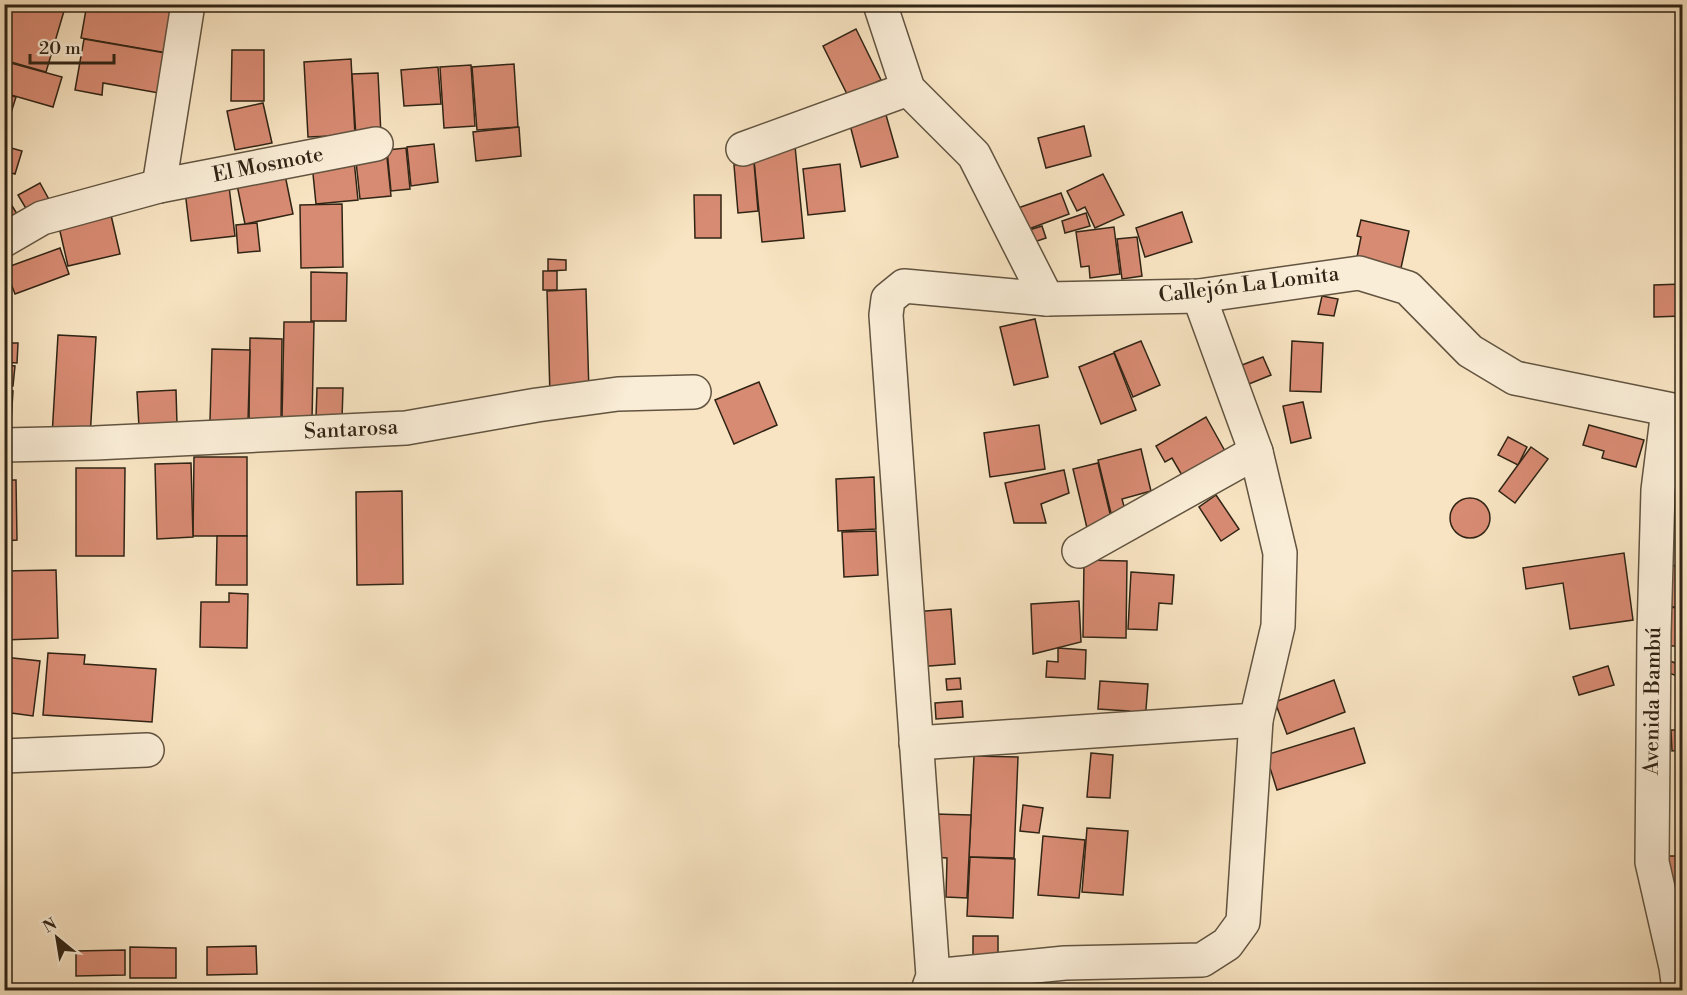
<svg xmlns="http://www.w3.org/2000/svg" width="1687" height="995" font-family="'Libre Bodoni',serif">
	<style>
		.building { fill: #d88b73; stroke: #302415; stroke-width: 1.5 }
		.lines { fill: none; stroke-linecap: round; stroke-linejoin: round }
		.street-casing { stroke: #625440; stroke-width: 36 }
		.street { stroke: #faedd7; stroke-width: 33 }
		.labels { text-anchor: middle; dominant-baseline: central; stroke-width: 5; stroke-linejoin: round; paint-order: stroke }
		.street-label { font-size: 21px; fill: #302415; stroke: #faedd7 }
	</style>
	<rect width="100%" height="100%" fill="#f8e4c2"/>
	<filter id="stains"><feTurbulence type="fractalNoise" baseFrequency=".00333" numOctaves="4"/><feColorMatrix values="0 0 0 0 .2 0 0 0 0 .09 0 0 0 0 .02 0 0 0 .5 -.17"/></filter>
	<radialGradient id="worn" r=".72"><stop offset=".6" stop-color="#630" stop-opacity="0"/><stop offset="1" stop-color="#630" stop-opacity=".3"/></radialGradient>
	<!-- building -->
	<g class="building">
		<path d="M 12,4 L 41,4 L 64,11 L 46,72 L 4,60 L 4,31 Z"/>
		<path d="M 87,4 L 175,4 L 173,54 L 81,38 Z"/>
		<path d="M 856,29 L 881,80 L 848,96 L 823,46 Z"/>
		<path d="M 84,39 L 171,54 L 164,94 L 103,83 L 102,95 L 75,90 Z"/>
		<path d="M 232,50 L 264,50 L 264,101 L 231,101 Z"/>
		<path d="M 351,59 L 355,135 L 308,137 L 304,62 Z"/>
		<path d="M 7,62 L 62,77 L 53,107 L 4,93 L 4,70 Z"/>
		<path d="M 514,64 L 518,127 L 477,130 L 472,67 Z"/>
		<path d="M 471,65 L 475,126 L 444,128 L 440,67 Z"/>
		<path d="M 438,67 L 441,104 L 404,106 L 401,70 Z"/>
		<path d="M 378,73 L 381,135 L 356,137 L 352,74 Z"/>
		<path d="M 4,94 L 16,97 L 4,135 Z"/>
		<path d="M 263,103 L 272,143 L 235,150 L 227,111 Z"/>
		<path d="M 886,115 L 898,157 L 861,167 L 850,125 Z"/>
		<path d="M 1084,126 L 1091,156 L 1046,168 L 1038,138 Z"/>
		<path d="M 519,127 L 521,156 L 476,161 L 473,132 Z"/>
		<path d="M 434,144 L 438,182 L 411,186 L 407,147 Z"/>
		<path d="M 4,146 L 22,151 L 15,174 L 4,171 Z"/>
		<path d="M 795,146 L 804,238 L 762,242 L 753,150 Z"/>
		<path d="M 386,148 L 391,196 L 360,199 L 355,152 Z"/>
		<path d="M 406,148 L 410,189 L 391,191 L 387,150 Z"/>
		<path d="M 354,160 L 358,200 L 316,204 L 312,164 Z"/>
		<path d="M 754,163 L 758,211 L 738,213 L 734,165 Z"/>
		<path d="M 840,164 L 845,211 L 808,215 L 803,169 Z"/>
		<path d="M 1103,174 L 1124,215 L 1095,228 L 1085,207 L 1077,211 L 1067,191 Z"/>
		<path d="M 285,175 L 293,214 L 245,224 L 237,185 Z"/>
		<path d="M 40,183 L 52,205 L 31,217 L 18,195 Z"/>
		<path d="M 229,186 L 235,236 L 191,241 L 185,191 Z"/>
		<path d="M 4,193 L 19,217 L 4,225 Z"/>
		<path d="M 1061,193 L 1069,214 L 1026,230 L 1018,208 Z"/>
		<path d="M 694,195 L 721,195 L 721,238 L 695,238 Z"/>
		<path d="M 342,204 L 343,267 L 301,268 L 300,205 Z"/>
		<path d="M 1182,212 L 1192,242 L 1145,257 L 1136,228 Z"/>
		<path d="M 1086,213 L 1090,226 L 1065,233 L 1062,221 Z"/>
		<path d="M 111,215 L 120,254 L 68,266 L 59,227 Z"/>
		<path d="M 1361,220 L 1409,231 L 1401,268 L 1357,257 L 1361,237 L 1357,236 Z"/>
		<path d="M 257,223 L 260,251 L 238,253 L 236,225 Z"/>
		<path d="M 1042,226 L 1046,238 L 1031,243 L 1026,231 Z"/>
		<path d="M 1114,227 L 1120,274 L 1090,278 L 1089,266 L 1081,267 L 1076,232 Z"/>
		<path d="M 1137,237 L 1142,276 L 1122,279 L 1117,239 Z"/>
		<path d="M 60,248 L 69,274 L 15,294 L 5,268 Z"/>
		<path d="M 548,259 L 566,260 L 566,270 L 548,271 Z"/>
		<rect x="543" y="271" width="14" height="19"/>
		<path d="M 311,272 L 347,273 L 346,321 L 311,321 Z"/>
		<path d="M 1682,284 L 1682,316 L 1654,317 L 1654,285 Z"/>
		<path d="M 586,289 L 589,393 L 550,395 L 547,291 Z"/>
		<path d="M 1322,296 L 1338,299 L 1334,316 L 1318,314 Z"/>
		<path d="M 4,305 L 9,305 L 7,339 L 4,339 Z"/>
		<path d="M 1035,319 L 1048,377 L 1014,385 L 1000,327 Z"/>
		<path d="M 284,322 L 314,322 L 312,420 L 282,419 Z"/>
		<path d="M 58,335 L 96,337 L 90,438 L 52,436 Z"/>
		<path d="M 250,338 L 282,339 L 281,422 L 249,421 Z"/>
		<path d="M 1141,341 L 1160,385 L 1133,397 L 1114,352 Z"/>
		<path d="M 1292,341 L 1323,343 L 1321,392 L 1290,391 Z"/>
		<path d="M 4,343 L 18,343 L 17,363 L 4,362 Z"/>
		<path d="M 212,349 L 250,350 L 248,422 L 210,421 Z"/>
		<path d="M 1114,353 L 1136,410 L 1101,424 L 1079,367 Z"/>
		<path d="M 1263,357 L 1271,375 L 1249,384 L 1242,365 Z"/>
		<path d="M 4,365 L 15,366 L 13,386 L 4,385 Z"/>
		<path d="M 759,382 L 777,425 L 734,444 L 715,400 Z"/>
		<path d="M 317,388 L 343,388 L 342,419 L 316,418 Z"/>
		<path d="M 4,390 L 13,391 L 10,438 L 4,438 Z"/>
		<path d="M 176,390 L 177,425 L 139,427 L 137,392 Z"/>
		<path d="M 1303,402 L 1311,438 L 1291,443 L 1283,406 Z"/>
		<path d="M 1206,417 L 1230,460 L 1183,477 L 1172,458 L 1165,462 L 1156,446 Z"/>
		<path d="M 1039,425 L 1045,469 L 990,477 L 984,433 Z"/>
		<path d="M 1589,425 L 1644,440 L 1636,467 L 1602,458 L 1604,451 L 1583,445 Z"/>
		<path d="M 1508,437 L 1527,447 L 1518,465 L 1498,455 Z"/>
		<path d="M 1670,441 L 1682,443 L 1682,472 L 1665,469 Z"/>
		<path d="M 1531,447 L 1548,459 L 1515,503 L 1499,491 Z"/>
		<path d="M 1141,449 L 1151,491 L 1122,499 L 1125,510 L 1111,513 L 1098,460 Z"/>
		<path d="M 194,457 L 247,457 L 247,536 L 193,536 Z"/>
		<path d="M 191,463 L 193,537 L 157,539 L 155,464 Z"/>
		<path d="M 1098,463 L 1112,522 L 1087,528 L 1073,469 Z"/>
		<path d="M 76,468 L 125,468 L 124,556 L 76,556 Z"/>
		<path d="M 1064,470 L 1069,493 L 1041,504 L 1046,523 L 1014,523 L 1005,483 Z"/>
		<path d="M 874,477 L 876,529 L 838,531 L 836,479 Z"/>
		<path d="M 4,480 L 16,480 L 17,540 L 4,541 Z"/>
		<path d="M 402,491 L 403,584 L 357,585 L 356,492 Z"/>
		<path d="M 1216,495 L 1239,529 L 1221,541 L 1199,507 Z"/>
		<circle cx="1470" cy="518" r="20"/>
		<path d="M 876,531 L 878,575 L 844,577 L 842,532 Z"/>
		<path d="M 217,536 L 247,536 L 247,585 L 216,585 Z"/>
		<path d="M 1624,553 L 1633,620 L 1570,629 L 1563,583 L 1526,589 L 1523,568 Z"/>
		<path d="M 1084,560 L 1127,561 L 1126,638 L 1083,637 Z"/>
		<path d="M 1682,565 L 1682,607 L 1669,607 L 1669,566 Z"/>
		<path d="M 56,570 L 58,638 L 4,640 L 4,571 Z"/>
		<path d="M 1131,572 L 1174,575 L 1172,604 L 1159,603 L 1157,630 L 1128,629 Z"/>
		<path d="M 229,593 L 248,594 L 247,648 L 200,647 L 201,602 L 229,602 Z"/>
		<path d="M 1079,601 L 1081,642 L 1033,654 L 1031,604 Z"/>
		<path d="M 1682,607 L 1682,646 L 1664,646 L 1664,608 Z"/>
		<path d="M 951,609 L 955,664 L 917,667 L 913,612 Z"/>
		<path d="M 1058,648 L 1086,650 L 1085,679 L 1046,677 L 1047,661 L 1058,662 Z"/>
		<path d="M 48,653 L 85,655 L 84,664 L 156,669 L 152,722 L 43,715 Z"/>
		<path d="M 4,657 L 40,661 L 33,716 L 4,712 Z"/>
		<path d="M 1668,660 L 1682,666 L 1682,678 L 1664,671 Z"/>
		<path d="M 1608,666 L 1614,685 L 1579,695 L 1573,677 Z"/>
		<path d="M 960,678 L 961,689 L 947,690 L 946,679 Z"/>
		<path d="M 1334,680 L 1345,712 L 1287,734 L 1275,702 Z"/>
		<path d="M 1100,681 L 1148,684 L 1145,722 L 1128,721 L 1129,711 L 1098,709 Z"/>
		<path d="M 962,701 L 963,717 L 936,719 L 935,703 Z"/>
		<path d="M 1680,709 L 1682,709 L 1682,729 L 1681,729 Z"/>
		<path d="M 1354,728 L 1365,763 L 1277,790 L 1266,755 Z"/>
		<path d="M 1671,730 L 1682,730 L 1682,750 L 1672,751 Z"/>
		<path d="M 1091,753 L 1113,755 L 1110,798 L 1087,797 Z"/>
		<path d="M 974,756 L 1018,757 L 1014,858 L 969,857 Z"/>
		<path d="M 1023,805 L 1043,808 L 1039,833 L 1020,831 Z"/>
		<path d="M 934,814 L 971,815 L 967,898 L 946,897 L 947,858 L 932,857 Z"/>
		<path d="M 1087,828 L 1128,831 L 1123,895 L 1082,892 Z"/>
		<path d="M 1043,836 L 1085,840 L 1079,898 L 1038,895 Z"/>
		<path d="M 1666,856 L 1682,856 L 1682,898 L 1668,899 Z"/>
		<path d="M 970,857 L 1015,859 L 1013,918 L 967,916 Z"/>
		<rect x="973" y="936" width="25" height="20"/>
		<path d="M 256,946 L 257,974 L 207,975 L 207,947 Z"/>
		<path d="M 130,947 L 176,948 L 176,978 L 130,978 Z"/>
		<path d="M 125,950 L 125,975 L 76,976 L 76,951 Z"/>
		<path d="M 1120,987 L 1120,990 L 1086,990 Z"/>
	</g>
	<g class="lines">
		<!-- street casing -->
		<g class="street-casing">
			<g id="street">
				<path d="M 880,4 L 908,89 L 974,155 L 1047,299 L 1199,296 L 1359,273 L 1408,288 L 1470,351 L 1515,378 L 1682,412"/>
				<path d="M 743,149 L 908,89"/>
				<path d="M 159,186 L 188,4"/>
				<path d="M 4,240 L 42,218 L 159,186 L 376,144"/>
				<path d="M 1668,410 L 1658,490 L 1654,633 L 1652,862 L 1676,967 L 1679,990"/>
				<path d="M 4,445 L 95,443 L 406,428 L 537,405 L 618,394 L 694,392"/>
				<path d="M 1079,551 L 1256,452"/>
				<path d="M 916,743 L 1256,720"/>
				<path d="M 4,756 L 147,750"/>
				<path d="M 933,976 L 1065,963 L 1202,960 L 1227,944 L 1243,922 L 1256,720 L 1278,626 L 1280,553 L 1256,452 L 1199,296"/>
				<path d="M 928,990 L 933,976 L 886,315 L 888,299 L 904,286 L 1047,299"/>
			</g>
		</g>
		<!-- street -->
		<use href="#street" class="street"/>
	</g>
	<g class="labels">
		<!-- street labels -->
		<g class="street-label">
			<text transform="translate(268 165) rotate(-11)">El Mosmote</text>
			<text transform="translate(1249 285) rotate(-7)">Callejón La Lomita</text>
			<text transform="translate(351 430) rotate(-3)">Santarosa</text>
			<text transform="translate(1653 701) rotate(-89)">Avenida Bambú</text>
		</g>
	</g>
	<!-- margin -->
	<rect width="1687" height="995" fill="none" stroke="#f8e4c2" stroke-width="24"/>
	<rect x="6" y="6" width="1675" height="983" fill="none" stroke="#302415" stroke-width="3"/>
	<rect x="12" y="12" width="1663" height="971" fill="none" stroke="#302415" stroke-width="1.5"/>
	<!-- north arrow -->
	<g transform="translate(57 938) rotate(330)" stroke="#faedd7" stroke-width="4.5" paint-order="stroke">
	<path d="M0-4.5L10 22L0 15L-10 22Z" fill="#302415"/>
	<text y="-9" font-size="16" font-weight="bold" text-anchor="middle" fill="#302415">N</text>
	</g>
	<!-- scale -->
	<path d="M30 54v9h84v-9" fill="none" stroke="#302415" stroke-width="3"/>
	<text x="39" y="54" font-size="18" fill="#302415" stroke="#faedd7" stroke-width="4.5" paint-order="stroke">20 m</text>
	<rect width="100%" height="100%" filter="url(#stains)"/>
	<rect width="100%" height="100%" fill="url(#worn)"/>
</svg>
